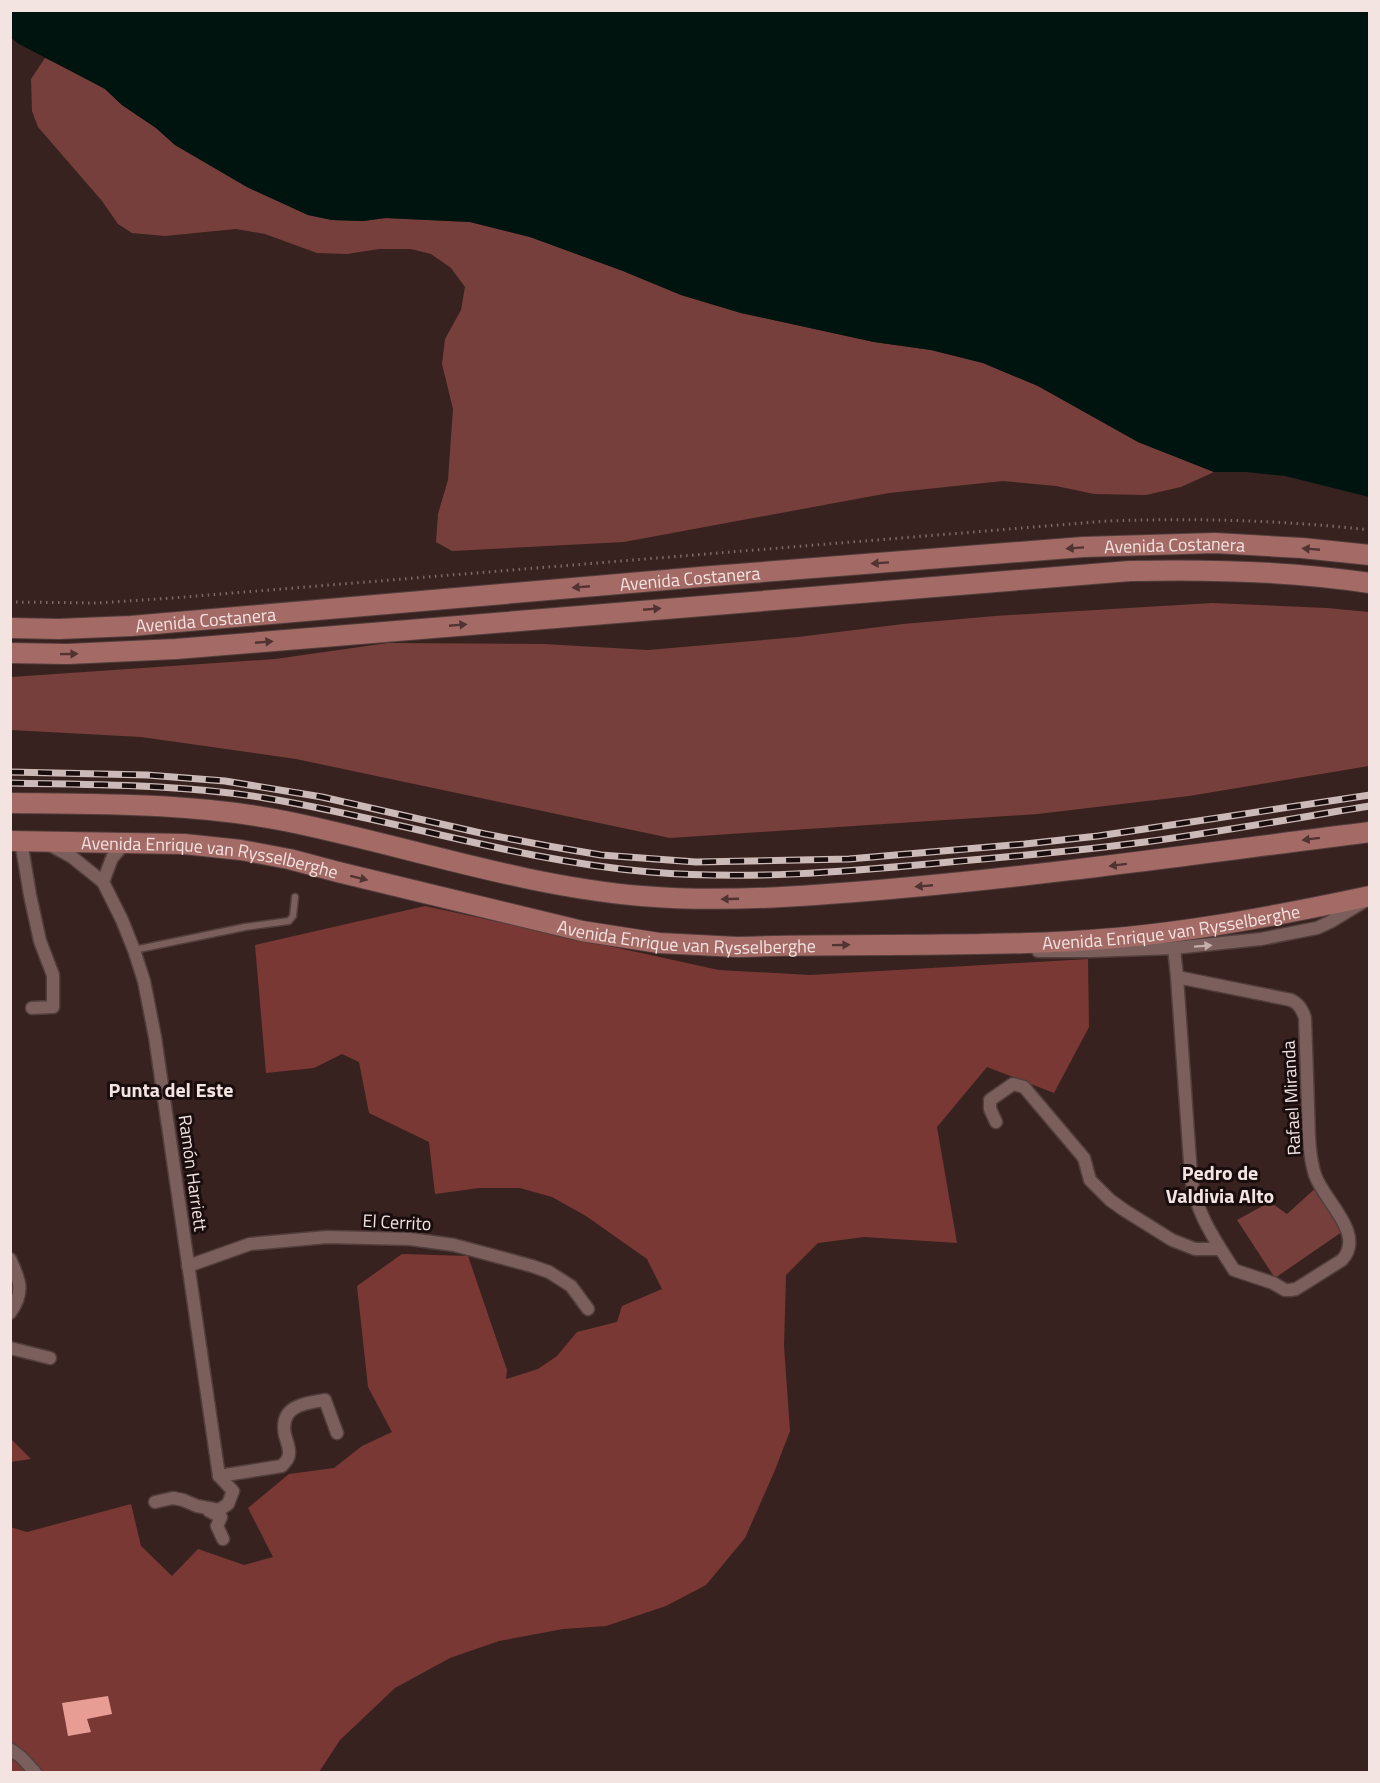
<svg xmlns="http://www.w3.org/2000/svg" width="1380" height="1783" font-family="'Titillium Web',sans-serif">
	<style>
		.green { fill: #763f3b }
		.forest { fill: #7a3834 }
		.water { fill: #00140f }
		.building { fill: #e79c94 }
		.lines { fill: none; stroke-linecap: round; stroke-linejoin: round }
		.service-casing { stroke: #523e3d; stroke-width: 9 }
		.minor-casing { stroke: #523e3d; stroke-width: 15 }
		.primary-casing { stroke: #523e3d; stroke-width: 22 }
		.path { stroke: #7d6967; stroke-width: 3; stroke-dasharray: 1.5 4.5; stroke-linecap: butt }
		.service { stroke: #7a5f5c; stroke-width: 6 }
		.minor { stroke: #7a5f5c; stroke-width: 12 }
		.primary { stroke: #a46b66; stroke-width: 20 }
		.rail-casing { stroke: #ccbab8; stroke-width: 7 }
		.rail { stroke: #190e0d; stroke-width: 4.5; stroke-dasharray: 14; stroke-linecap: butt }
		.oneway { fill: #513331 }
		.oneway2 { fill: #c3aeac }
		.labels { text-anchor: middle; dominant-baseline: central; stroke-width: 6; stroke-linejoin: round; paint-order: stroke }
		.street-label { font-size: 18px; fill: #f3e3e1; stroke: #190e0d }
		.neighbourhood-label { font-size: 20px; font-weight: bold; fill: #f3e3e1; stroke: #190e0d }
	</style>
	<rect width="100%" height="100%" fill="#38221f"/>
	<!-- green -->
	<g class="green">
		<path d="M 45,58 L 79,74 L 105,89 L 122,105 L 156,128 L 175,145 L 247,187 L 308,215 L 332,220 L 363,221 L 385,218 L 470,222 L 530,237 L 623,271 L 681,295 L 741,313 L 874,342 L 931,350 L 983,363 L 1038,386 L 1138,442 L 1214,472 L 1181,487 L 1146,495 L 1094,494 L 1056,486 L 1003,481 L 889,493 L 624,542 L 452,551 L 436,542 L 438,514 L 448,480 L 453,409 L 442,364 L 445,339 L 461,310 L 465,287 L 451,268 L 431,254 L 411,249 L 379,249 L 347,254 L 317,253 L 265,234 L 236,229 L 165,236 L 132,233 L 118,224 L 102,201 L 38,127 L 32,111 L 31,79 Z"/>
		<path d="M 1212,603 L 1327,608 L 1369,612 L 1369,766 L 1189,796 L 1038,814 L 670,838 L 296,759 L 141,737 L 11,730 L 11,677 L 275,659 L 388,643 L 544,644 L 648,650 L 798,637 L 903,624 L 995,616 Z"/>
		<path d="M 1319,1185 L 1352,1225 L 1275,1278 L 1237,1220 L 1270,1202 L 1287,1214 Z"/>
	</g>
	<!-- forest -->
	<g class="forest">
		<path d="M 425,906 L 719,970 L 810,975 L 1088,959 L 1089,1027 L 1054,1093 L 987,1067 L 937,1127 L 957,1243 L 864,1237 L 818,1243 L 786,1275 L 784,1346 L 790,1431 L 775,1470 L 745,1538 L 706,1585 L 666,1606 L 606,1626 L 563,1629 L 499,1641 L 450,1658 L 395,1688 L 340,1740 L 319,1772 L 11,1772 L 10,1527 L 27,1532 L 131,1504 L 141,1546 L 172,1576 L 198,1549 L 244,1565 L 273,1557 L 248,1508 L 289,1474 L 334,1468 L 362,1446 L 392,1432 L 368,1387 L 357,1286 L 402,1254 L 468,1256 L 507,1370 L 506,1379 L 538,1369 L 557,1356 L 577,1332 L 617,1322 L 622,1306 L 662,1289 L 647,1259 L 586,1216 L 552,1197 L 520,1188 L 479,1188 L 435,1194 L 429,1142 L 369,1113 L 359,1062 L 342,1054 L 314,1068 L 266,1073 L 255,945 Z"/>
		<path d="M 11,1439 L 31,1459 L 11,1462 Z"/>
	</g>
	<!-- water -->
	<path class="water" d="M 10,11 L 1369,11 L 1369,497 L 1285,476 L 1246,472 L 1214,472 L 1138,442 L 1038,386 L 983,363 L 931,350 L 874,342 L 741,313 L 681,295 L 623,271 L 530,237 L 470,222 L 386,218 L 363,221 L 332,220 L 308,215 L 247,187 L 175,145 L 156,128 L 122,105 L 105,89 L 19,44 L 11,38 Z"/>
	<!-- building -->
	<path class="building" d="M 108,1696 L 112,1714 L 87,1719 L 91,1732 L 68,1736 L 62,1703 Z"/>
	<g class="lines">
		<!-- service casing -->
		<g class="service-casing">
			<path id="service" d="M 134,950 L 245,927 L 289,921 L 293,916 L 295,897"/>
		</g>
		<!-- minor casing -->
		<g class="minor-casing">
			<g id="minor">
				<path d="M 21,841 L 30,895 L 40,941 L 53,975 L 53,1007 L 32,1008"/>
				<path d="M 50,845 L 72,857 L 103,882 L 122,920 L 134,950 L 144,981 L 155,1037 L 219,1476"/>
				<path d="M 103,882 L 112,858 L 124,844"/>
				<path d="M 1174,948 L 1177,977 L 1191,1176 C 1195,1212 1215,1240 1234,1270 L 1273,1283 L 1285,1290 L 1290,1290 L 1296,1289 L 1342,1260 C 1366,1234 1324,1201 1315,1175 C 1308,1152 1309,1130 1308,1106 C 1307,1077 1306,1047 1305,1018 C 1302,1009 1299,1004 1291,1000 L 1177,977"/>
				<path d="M 1038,951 L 1091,951 L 1174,948 L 1261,939 L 1317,928 L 1330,922 L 1363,902"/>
				<path d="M 996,1122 L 990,1109 L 990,1100 L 1013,1084 L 1024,1087 L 1084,1158 L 1090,1180 L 1110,1200 L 1124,1210 L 1172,1240 L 1195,1249 L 1220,1249"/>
				<path d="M 10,1259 C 20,1280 25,1292 10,1313"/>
				<path d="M 188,1266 L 250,1244 L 327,1237 L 410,1239 L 454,1245 L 532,1266 L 549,1272 L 571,1286 L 588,1309"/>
				<path d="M 10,1348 L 50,1358"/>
				<path d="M 219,1476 L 282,1466 C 284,1463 287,1461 288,1458 C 291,1451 287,1442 285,1435 C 279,1406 304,1403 325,1400 L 337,1433"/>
				<path d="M 155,1502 L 173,1498 L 183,1500 L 197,1506 L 219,1510 L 228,1504 L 233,1491 L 219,1476"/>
				<path d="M 209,1511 L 221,1517 L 217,1526 L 223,1539"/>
				<path d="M 10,1749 L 21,1757 L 35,1772"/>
			</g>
		</g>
		<!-- primary casing -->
		<g class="primary-casing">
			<g id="primary">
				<path id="s1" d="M 10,628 L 59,629 L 131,626 L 712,576 L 1083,547 L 1215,543 L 1302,548 L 1370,555"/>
				<path d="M 10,653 L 67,654 L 176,649 L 1130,571 C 1210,569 1290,571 1370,583"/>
				<path d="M 10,803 C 103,804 194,803 285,821 C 404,845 521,886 642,896 C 725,903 808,896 890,889 C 1051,875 1210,852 1370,832"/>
				<path id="s2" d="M 10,841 L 184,844 L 241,850 L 289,859 L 338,872 L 582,931 L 659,943 L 737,947 C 843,943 949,947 1055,942 C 1161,938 1266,918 1370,896"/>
			</g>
		</g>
		<!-- path -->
		<path class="path" d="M 10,602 L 98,603 L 172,598 L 1107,521 C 1195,518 1282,520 1370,530"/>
		<!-- service -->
		<use href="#service" class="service"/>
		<!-- minor -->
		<use href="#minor" class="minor"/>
		<!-- primary -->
		<use href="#primary" class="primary"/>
		<!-- rail casing -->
		<g class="rail-casing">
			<g id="rail">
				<path d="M 10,772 L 147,775 L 225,781 L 322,797 L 485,834 L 548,846 L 601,855 L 696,862 L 849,859 L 1025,844 L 1098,836 L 1370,795"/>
				<path d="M 10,783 C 95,785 181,784 265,798 C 394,819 519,861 650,872 C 747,880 843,872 939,863 C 1008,857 1077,851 1145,842 C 1220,832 1295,818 1370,806"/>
			</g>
		</g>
		<!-- rail -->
		<use href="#rail" class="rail"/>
	</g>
	<!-- one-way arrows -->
	<defs><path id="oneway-solid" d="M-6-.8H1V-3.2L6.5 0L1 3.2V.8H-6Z" transform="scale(1.5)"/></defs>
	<g class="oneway">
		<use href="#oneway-solid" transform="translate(1075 548) rotate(176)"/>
		<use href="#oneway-solid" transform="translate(1311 549) rotate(-175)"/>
		<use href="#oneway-solid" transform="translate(880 563) rotate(176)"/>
		<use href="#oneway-solid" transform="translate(581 587) rotate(175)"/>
		<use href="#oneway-solid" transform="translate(652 609) rotate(-5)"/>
		<use href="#oneway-solid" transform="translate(458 625) rotate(-5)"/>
		<use href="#oneway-solid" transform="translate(264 642) rotate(-5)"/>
		<use href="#oneway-solid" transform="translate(69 654) rotate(-1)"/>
		<use href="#oneway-solid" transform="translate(1311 839) rotate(173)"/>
		<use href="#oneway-solid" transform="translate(1118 865) rotate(173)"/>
		<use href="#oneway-solid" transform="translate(359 878) rotate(14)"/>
		<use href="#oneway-solid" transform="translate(924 886) rotate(175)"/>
		<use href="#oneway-solid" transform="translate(730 899) rotate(178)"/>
		<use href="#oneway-solid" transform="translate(841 945) rotate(-1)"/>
	</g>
	<use class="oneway2" href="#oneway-solid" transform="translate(1203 946) rotate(-4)"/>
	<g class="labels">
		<!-- street labels -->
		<g class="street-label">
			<text stroke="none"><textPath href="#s1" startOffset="1168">Avenida Costanera</textPath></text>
			<text stroke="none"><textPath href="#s1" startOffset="682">Avenida Costanera</textPath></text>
			<text stroke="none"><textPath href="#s1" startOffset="196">Avenida Costanera</textPath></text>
			<text stroke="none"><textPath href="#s2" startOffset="201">Avenida Enrique van Rysselberghe</textPath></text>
			<text stroke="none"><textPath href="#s2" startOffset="1173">Avenida Enrique van Rysselberghe</textPath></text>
			<text stroke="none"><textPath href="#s2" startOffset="687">Avenida Enrique van Rysselberghe</textPath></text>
			<text transform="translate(1291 1098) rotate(-93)">Rafael Miranda</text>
			<text transform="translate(193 1173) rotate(82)">Ramón Harriett</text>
			<text transform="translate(397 1222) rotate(3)">El Cerrito</text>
		</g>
		<!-- neighbourhood labels -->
		<g class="neighbourhood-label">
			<text x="171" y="1089">Punta del Este</text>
			<text x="1220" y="1172">Pedro de<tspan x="1220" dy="23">Valdivia Alto</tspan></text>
		</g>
	</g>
	<!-- border -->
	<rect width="1380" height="1783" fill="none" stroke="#f3e3e1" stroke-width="24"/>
</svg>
